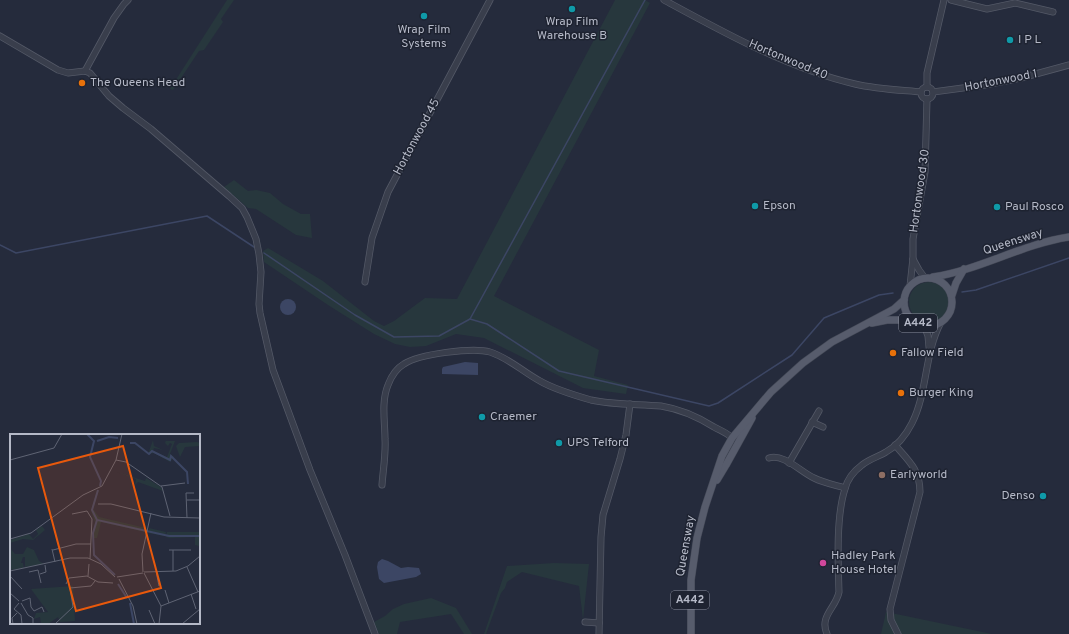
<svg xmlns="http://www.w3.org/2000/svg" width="1069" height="634" font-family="Overpass,sans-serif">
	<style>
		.green { fill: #27373d }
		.water { fill: #3c4664 }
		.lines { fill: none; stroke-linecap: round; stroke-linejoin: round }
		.stream { stroke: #3c4664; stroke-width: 1.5 }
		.minor-casing { stroke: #545967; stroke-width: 7 }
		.major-casing { stroke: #424755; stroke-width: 8 }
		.minor { stroke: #393e4c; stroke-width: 5.5 }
		.major { stroke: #575c6c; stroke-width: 7 }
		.culture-dot { fill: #0f9aa8; stroke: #1e2331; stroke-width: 1.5 }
		.food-dot { fill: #e8710a; stroke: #1e2331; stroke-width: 1.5 }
		.education-dot { fill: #8d6e63; stroke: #1e2331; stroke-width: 1.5 }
		.hotel-dot { fill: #d1479c; stroke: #1e2331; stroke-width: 1.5 }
		.labels { text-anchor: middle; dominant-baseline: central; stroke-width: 3; stroke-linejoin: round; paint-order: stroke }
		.shield { fill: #1e2331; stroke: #888c9a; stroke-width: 1 }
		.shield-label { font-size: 11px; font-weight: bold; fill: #b5b9c7 }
		.poi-label { font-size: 12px; fill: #b5b9c7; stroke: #1e2331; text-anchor: start }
		.street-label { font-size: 12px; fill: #b5b9c7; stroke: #1e2331 }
		.inset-river { fill: none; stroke: #3c4664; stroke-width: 2 }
		.inset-road { fill: none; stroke: #5f6474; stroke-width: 1 }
		.view { fill: #e8590c; fill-opacity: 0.15; stroke: #e8590c; stroke-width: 2 }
		.inset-edge { fill: none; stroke: #b5b9c7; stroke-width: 2 }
	</style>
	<rect width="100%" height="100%" fill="#252b3c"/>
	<!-- green -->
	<g class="green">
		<path d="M 227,0 L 234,0 L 221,19 L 223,22 L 204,50 L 199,51 L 173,90 L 170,89 Z"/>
		<path d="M 615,0 L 645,0 L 650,3 L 494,296 L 599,350 L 594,376 L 628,385 L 626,394 L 583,388 L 484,338 L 456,334 L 426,346 L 410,347 L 395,344 L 374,334 L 328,305 L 264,262 L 263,251 L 268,248 L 323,281 L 374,321 L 384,326 L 394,321 L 425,298 L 457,299 Z"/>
		<path d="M 234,180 L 248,191 L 256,190 L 270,193 L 283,204 L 301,214 L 310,214 L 312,238 L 296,235 L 256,209 L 248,208 L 224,187 Z"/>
		<circle cx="929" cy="302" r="20"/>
		<path d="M 554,563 L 589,564 L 583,620 L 579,586 L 522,572 L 507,582 L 505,588 L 501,593 L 486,634 L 484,634 L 507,566 Z"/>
		<path d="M 431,598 L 456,608 L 472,634 L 464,634 L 451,614 L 400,622 L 397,634 L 379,634 L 374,622 L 385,616 L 393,609 L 404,604 Z"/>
		<path d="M 886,612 L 901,615 L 992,634 L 881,634 Z"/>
	</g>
	<!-- water -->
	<g class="water">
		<circle cx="288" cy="307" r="8"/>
		<path d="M 465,362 L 478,363 L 478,375 L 442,374 L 442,369 L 443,367 Z"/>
		<path d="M 382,559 L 388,561 L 401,568 L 408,567 L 419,568 L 421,574 L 416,577 L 384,583 L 379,579 L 377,567 L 378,562 Z"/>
	</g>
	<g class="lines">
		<!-- stream -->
		<g class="stream">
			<path d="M 0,245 L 16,253 L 207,216 L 254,247"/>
			<path d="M 264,253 L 355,315 L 394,337 L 439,336 L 470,319 L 645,0"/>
			<path d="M 962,292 L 976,290 L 1069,258"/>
			<path d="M 470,319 L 487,324 L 559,371 L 709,406 L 718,403 L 792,355 L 824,318 L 879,295 L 893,293"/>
		</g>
		<!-- minor casing -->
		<g class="minor-casing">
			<g id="minor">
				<path d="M 664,0 C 723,32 789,69 855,84 C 876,89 899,90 921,92"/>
				<path d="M 951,0 L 987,9 L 1015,3 L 1053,12"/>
				<path d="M 0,36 L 58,70 L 68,73 L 85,71 L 90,73 L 109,96 L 123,108 L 151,129 L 229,196 L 242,208 L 247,217 L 256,239 L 259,254 L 261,272 L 259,304 L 260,313 L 273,370 L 310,470 L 345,555 L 375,634"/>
				<path d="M 85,71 L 114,18 L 124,4 L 128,0"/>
				<path d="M 927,87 L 927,73 L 944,0"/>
				<circle cx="927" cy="93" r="6"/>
				<path d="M 933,92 L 985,85 L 1021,78 L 1069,65"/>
				<path d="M 913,259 L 919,270 L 925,278"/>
				<path d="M 365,282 L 372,238 L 388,192 L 490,0"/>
				<path d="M 910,286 L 913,258 L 913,239 L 925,172 L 927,99"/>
				<path d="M 924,325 L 928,336 L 929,347"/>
				<path d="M 812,422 L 823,427"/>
				<path d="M 895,445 C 909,461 920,470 920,492 L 890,609 L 891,620 L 898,634"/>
				<path d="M 769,458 C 783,453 801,472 814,478 C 824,483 835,485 845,488"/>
				<path d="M 789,463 L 819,411"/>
				<path d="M 382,485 C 383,470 386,454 385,439 C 385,422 381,402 388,385 C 391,377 397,368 404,364 C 419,354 473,347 490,352 C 509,358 523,372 540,381 C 552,388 577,396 591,400 C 614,405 638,404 661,406 C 680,409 698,417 714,427 C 721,431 726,432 732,438"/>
				<path d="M 585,622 L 599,623"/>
				<path d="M 599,634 L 601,537 L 603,515 L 620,459 L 626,435 L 630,404"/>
				<path d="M 827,634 C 819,616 836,608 839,592 C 838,563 836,516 845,489 C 847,480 854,471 862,465 C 869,459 878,457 886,452 C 897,446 906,435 912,423 C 928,391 924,354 941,322"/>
			</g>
		</g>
		<!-- major casing -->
		<g class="major-casing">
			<g id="major">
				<path d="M 933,277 C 980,270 1022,244 1069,237"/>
				<circle cx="928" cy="302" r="24"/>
				<path d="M 952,295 L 956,283 L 964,269"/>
				<path d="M 872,323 L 887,320 L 913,320"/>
				<path d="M 717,480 L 726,465 L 752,418"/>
				<path d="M 691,634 L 691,580 L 697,538 L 705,507 L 722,456 L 732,438 L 771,392 L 803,363 L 832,342 L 894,309 L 904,300"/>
			</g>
		</g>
		<!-- minor -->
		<use href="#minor" class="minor"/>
		<!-- major -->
		<use href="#major" class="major"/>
	</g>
	<!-- markers -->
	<g class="culture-dot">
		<circle cx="572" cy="9" r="4"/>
		<circle cx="424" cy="16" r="4"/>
		<circle cx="1010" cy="40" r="4"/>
		<circle cx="755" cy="206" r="4"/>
		<circle cx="997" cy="207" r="4"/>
		<circle cx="482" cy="417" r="4"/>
		<circle cx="559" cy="443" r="4"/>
		<circle cx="1043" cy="496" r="4"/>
	</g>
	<g class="food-dot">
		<circle cx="82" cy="83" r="4"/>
		<circle cx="893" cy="353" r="4"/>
		<circle cx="901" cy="393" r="4"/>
	</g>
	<circle class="education-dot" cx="882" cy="475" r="4"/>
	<circle class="hotel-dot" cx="823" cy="563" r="4"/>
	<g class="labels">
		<!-- shield labels -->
		<g class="shield">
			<rect x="899" y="314" width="38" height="18" rx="3"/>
			<rect x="671" y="591" width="38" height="18" rx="3"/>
		</g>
		<g class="shield-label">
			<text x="918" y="323">A442</text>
			<text x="690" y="600">A442</text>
		</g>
		<!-- poi labels -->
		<g class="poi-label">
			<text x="572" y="22" text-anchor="middle">Wrap Film<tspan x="572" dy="14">Warehouse B</tspan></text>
			<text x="424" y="30" text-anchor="middle">Wrap Film<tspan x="424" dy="14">Systems</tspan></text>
			<text x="1018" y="40">I P L</text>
			<text x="90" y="83">The Queens Head</text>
			<text x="763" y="206">Epson</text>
			<text x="1005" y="207">Paul Rosco</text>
			<text x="901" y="353">Fallow Field</text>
			<text x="909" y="393">Burger King</text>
			<text x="490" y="417">Craemer</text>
			<text x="567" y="443">UPS Telford</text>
			<text x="890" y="475">Earlyworld</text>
			<text x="1035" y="496" text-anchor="end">Denso</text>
			<text x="831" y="556">Hadley Park<tspan x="831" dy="14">House Hotel</tspan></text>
		</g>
		<!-- street labels -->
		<g class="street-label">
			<text transform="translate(788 60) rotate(23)">Hortonwood 40</text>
			<text transform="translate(1001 81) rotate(-11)">Hortonwood 1</text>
			<text transform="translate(417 137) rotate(-62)">Hortonwood 45</text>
			<text transform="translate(920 191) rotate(-82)">Hortonwood 30</text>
			<text transform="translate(1013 242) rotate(-18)">Queensway</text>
			<text transform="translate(686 546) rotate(-80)">Queensway</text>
		</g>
	</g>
	<!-- overview -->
	<g transform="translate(10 434)">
		<rect width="190" height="190" fill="#252b3c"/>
		<path d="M 158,0 L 156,7 L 165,7 L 160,20 L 164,23 L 160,28 L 144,19 L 138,20 L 143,6 L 144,12 L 153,16 L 144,14 L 143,17 L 157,23 L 162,10 L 160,9 L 158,12 L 155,9 ZM 169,9 L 187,8 L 190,9 L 190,12 L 175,13 L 170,23 L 166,12 ZM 107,38 L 135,47 L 136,44 L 151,53 L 153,57 L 128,48 L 125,51 L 126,45 ZM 87,56 L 89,56 L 83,75 L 89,83 L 136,94 L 135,98 L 91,88 L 87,104 L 84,104 L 82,109 L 85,88 L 81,77 ZM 32,92 L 35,96 L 23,106 L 13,105 L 0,109 L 0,106 L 19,100 L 23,105 L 28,100 L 26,96 ZM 139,94 L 156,98 L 155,102 L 138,99 ZM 157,98 L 190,98 L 189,112 L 185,111 L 185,103 L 160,104 L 156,103 ZM 17,113 L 24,116 L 29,127 L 34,130 L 15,133 L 15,123 L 13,123 L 11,129 L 13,129 L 14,134 L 0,136 L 0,114 L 5,120 L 13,120 ZM 63,152 L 65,187 L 50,188 L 48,183 L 38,190 L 31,190 L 30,183 L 24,185 L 26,179 L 38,178 L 21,155 Z" fill="#27373d"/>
		<path class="inset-river" d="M 54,0 L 77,0 L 84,7 L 80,23 L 91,47 L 90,52M 87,7 L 99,3 L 108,4M 120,9 L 125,9 L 139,20 L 142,17 L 160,26 L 161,22 L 177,38 L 178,50M 88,56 L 82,76 L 87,86 L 159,102 L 190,102M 87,86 L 83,99 L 84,121 L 105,141M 108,150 L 117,164M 120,169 L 124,190"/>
		<path class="inset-road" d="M 0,26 L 44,14 L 52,0M 106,26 L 116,28 L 152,53 L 160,82M 151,52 L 175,49M 177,66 L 190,66M 88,70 L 101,70 L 154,83 L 190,84M 62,80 L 77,77 L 82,85 L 80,125M 177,84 L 176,59 L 184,59M 0,105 L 21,99 L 73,61 L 92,52 L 106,26 L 112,0M 42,115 L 45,128M 43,116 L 66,110 L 81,110M 159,116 L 181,116M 163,116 L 163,137M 177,133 L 188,158M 0,137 L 60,124 L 78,124 L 91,130 L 105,143M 146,137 L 149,152M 19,138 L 28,136 L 31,149M 133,138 L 132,120 L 141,79M 134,138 L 166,137 L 178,132 L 190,122M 134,139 L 151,172 L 149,190M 30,140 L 36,138 L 35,131M 0,142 L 12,155M 78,142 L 79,130M 107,143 L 133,139M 109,145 L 123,172 L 127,190M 56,150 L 59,144 L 77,142 L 88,148 L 103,149M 155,156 L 159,169M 0,159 L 9,167M 181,160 L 186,175M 12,167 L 20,164 L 21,173 L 24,177M 9,169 L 4,175 L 11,181 L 12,190M 11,169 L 18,181 L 23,184 L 23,190M 151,172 L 190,157M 139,176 L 145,190M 24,177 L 32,173 L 34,178M 3,190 L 2,184 L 7,179M 45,190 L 63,173 L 60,154 L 81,152 L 85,147M 172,190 L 190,175"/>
		<path class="view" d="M 113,12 L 151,154 L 66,177 L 28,34 Z"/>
		<rect width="190" height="190" class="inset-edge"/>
	</g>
</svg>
